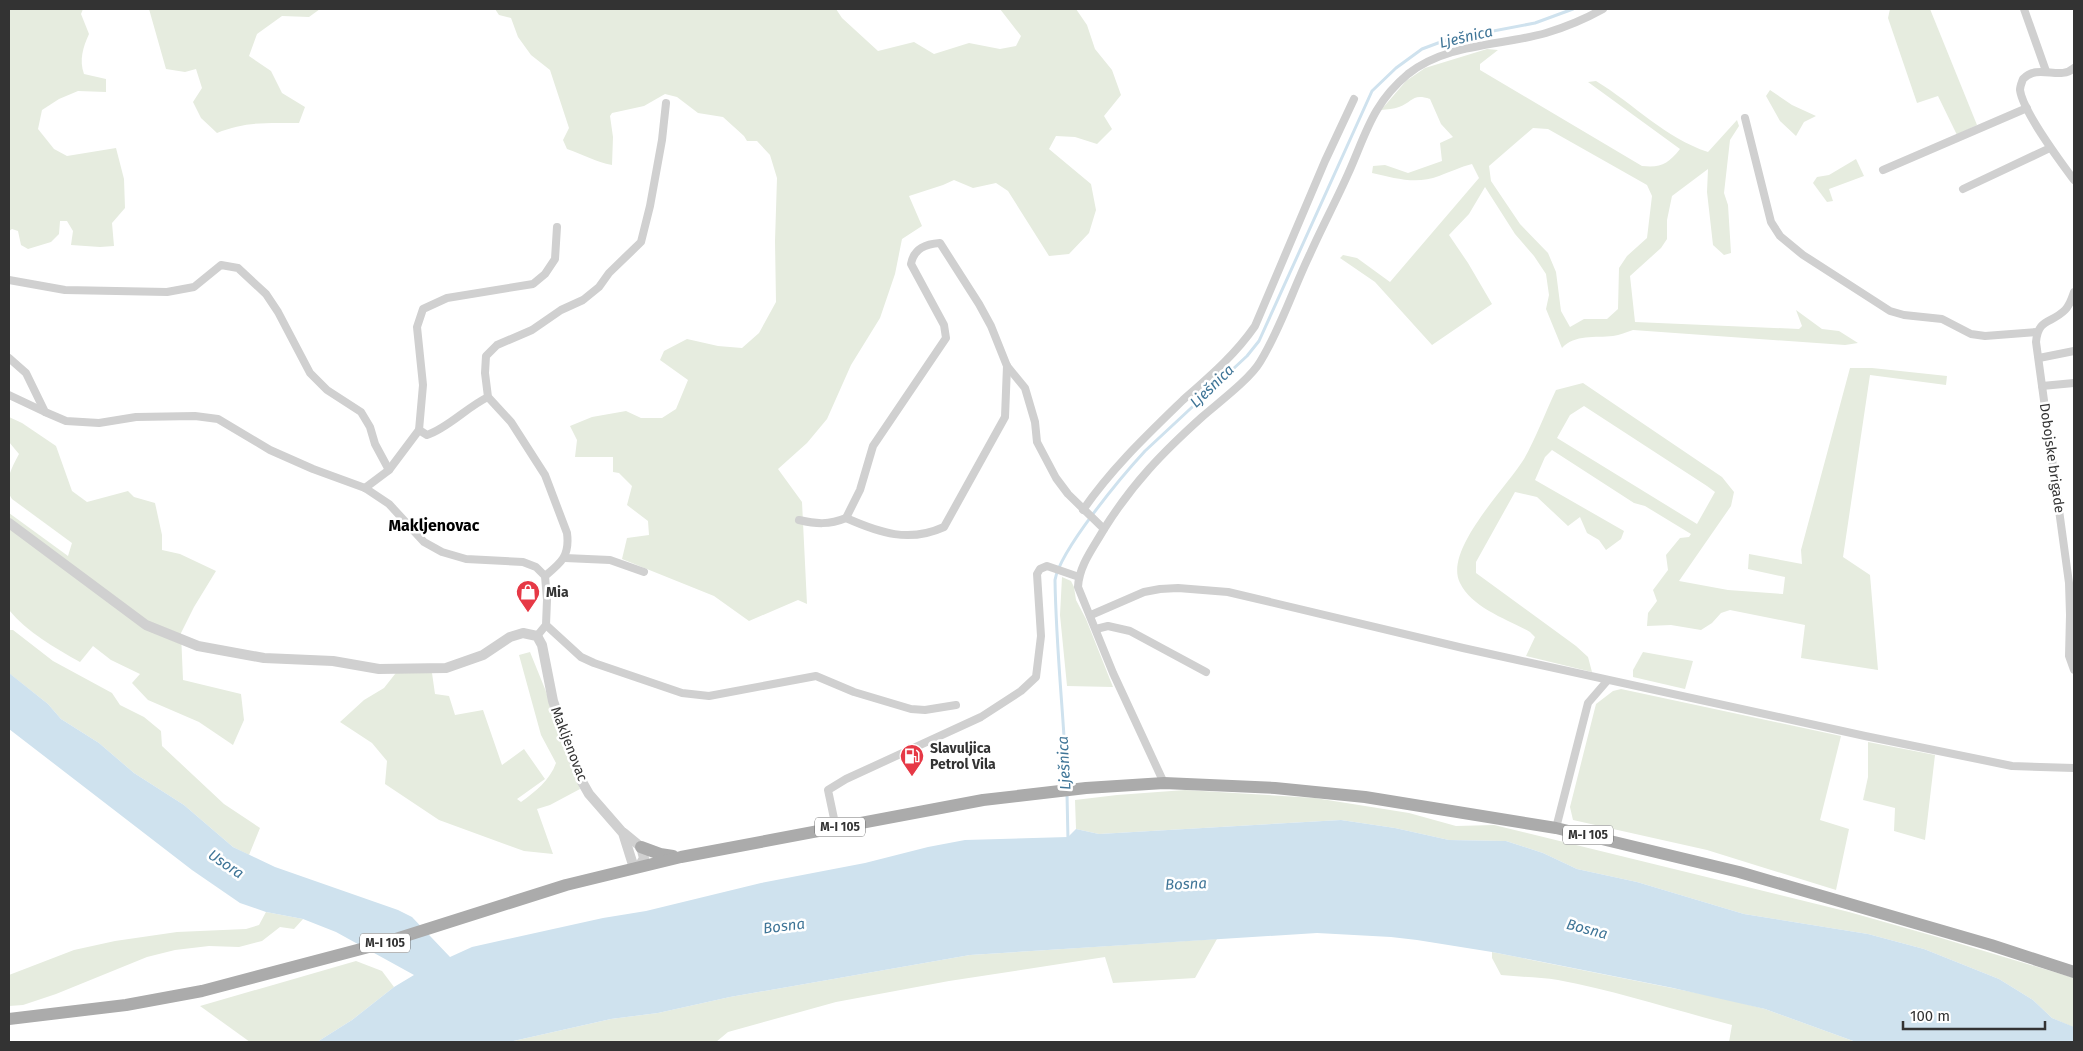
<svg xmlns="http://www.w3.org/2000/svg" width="2083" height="1051" font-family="'Fira Sans',sans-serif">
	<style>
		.green { fill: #e6ecdf; fill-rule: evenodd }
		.water { fill: #cfe2ee }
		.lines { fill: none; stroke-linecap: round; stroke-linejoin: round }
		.stream { stroke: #cfe2ee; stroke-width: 3 }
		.minor { stroke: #d0d0d0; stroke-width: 8 }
		.tertiary { stroke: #d0d0d0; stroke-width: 10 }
		.primary { stroke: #ababab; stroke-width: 12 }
		.labels { text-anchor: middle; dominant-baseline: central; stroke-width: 5; stroke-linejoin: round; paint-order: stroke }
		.shield { fill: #fff; stroke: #707070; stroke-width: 1 }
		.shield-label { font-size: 12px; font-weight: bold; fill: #333 }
		.street-label { font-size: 14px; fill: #333; stroke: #fff }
		.poi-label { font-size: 14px; font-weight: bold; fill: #333; stroke: #fff; text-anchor: start }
		.water-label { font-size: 15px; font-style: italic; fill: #3f7597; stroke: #fff }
		.quarter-label { font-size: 16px; font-weight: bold; fill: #000; stroke: #fff }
	</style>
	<rect width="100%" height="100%" fill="#fff"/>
	<!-- green -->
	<g class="green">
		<path d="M 9,9 L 83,9 L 81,14 L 89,34 C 83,47 79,60 84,74 L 106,79 L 106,92 L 78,91 L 59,99 L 42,110 L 38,129 L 54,149 L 67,156 L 116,148 L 124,179 L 125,208 L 112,223 L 114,246 L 100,247 L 71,245 L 73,231 L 67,221 L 60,221 L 59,234 L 51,242 L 28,249 L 21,245 L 18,231 L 12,229 L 9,231 Z"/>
		<path d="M 149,9 L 320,9 L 309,17 L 282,16 L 257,34 L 249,56 L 271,71 L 282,93 L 305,107 L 299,123 C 270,123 245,121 217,133 L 201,118 L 193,102 L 202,88 L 196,69 L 185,72 L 166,69 Z"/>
		<path d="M 495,9 L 836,9 L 842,18 L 878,51 L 914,42 L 934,54 L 969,43 L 1000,49 L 1016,46 L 1021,36 L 1000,9 L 1076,9 L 1087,25 L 1095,49 L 1112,70 L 1121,95 L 1104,116 L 1112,129 L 1097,144 L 1075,137 L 1056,136 L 1049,149 L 1091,184 L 1096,210 L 1089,233 L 1069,254 L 1049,256 L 1008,191 L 996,183 L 973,188 L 954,180 L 943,185 L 909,196 L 922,226 L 902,239 L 895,274 L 880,318 L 851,365 L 827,419 L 807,443 L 778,469 L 802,502 L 807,604 L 798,600 L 749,621 L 714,596 L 622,559 L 627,538 L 649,535 L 648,521 L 627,505 L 632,486 L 619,473 L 613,472 L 613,457 L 575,457 L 577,440 L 570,426 L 592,417 L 626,411 L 641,418 L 662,418 L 676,409 L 688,380 L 660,360 L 664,351 L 687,339 L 718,346 L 742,348 L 759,333 L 776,302 L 775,241 L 777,178 L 770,155 L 757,141 L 747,141 L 744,136 L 723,117 L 698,113 L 677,97 L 665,94 L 644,106 L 612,113 L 610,116 L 613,137 L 612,165 C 596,162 582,154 567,149 L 563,140 L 569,128 L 550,70 L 531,55 L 518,37 L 511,18 L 499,15 Z"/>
		<path d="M 1890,9 L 1930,9 L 1977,125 L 1957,135 L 1938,96 L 1917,103 L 1888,18 Z"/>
		<path d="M 1487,49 L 1498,50 L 1480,64 L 1480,70 L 1642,166 C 1661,168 1668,164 1680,149 L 1588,82 L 1596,81 C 1634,104 1665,138 1708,152 L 1737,120 L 1739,126 L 1730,140 L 1724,193 L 1728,205 L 1731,253 L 1724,255 L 1713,245 L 1707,192 L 1708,169 L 1672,196 L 1667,220 L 1667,239 L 1661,248 L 1630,276 L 1635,322 L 1799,329 L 1802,326 L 1796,310 L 1822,329 L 1839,331 L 1858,343 L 1845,345 L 1633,330 C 1626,332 1620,335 1613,336 C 1595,338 1575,334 1562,348 L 1546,309 L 1549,295 L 1546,274 L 1534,256 L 1515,234 L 1485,187 L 1469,214 L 1449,235 L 1468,263 L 1492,304 L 1432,345 L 1375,282 L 1340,258 L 1343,255 L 1357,258 L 1390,282 L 1479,178 L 1472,164 C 1460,167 1450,172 1439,176 C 1416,185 1395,178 1372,173 L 1373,166 L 1385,165 L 1408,173 L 1442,161 L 1440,143 L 1453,137 L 1441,124 L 1430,99 C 1412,93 1413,102 1399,107 C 1394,109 1387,109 1381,110 L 1406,81 L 1425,68 ZM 1533,128 L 1548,129 L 1617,168 L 1647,185 L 1652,196 L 1647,238 L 1627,256 L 1619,268 L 1618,309 L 1607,319 L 1584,319 L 1570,327 L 1561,311 L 1556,272 L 1548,253 L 1520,224 L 1491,181 L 1489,166 Z"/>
		<path d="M 1770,90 L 1792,105 L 1816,116 L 1804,122 L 1796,136 L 1780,121 L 1766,96 Z"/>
		<path d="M 1856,159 L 1864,176 L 1829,189 L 1833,201 L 1827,202 L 1813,183 L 1817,177 L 1829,175 Z"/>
		<path d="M 1850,368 L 1872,368 L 1947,376 L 1946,385 L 1870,375 L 1843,557 L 1870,575 L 1878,670 L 1801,658 L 1805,625 L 1730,610 L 1721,613 L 1712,623 L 1701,630 L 1671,625 L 1647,626 L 1648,613 L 1657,601 L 1653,590 L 1668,570 L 1666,555 L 1680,538 L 1689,537 L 1691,534 L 1645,506 L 1634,503 L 1552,450 L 1545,457 L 1535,480 L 1624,531 L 1621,539 L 1606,550 L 1599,540 L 1587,533 L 1580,517 L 1568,526 L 1537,497 L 1515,492 L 1476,562 L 1476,573 L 1576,646 L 1588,657 L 1592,672 L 1526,656 L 1535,637 L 1530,632 C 1507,619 1472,608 1460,583 C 1443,550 1507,487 1524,459 C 1536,438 1545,413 1556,390 L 1583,383 L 1722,477 L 1734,492 L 1731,506 L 1679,581 L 1728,590 L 1783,594 L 1785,577 L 1748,569 L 1749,554 L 1802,564 L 1801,550 ZM 1584,406 L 1707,486 L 1715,492 L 1697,524 L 1557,438 L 1570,415 Z"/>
		<path d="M 9,417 L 22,423 L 56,446 L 72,491 L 87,502 L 128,491 L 134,497 L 155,503 L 162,535 L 162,550 L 180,554 L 216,571 L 194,607 L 181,633 L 183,680 L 241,694 L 244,720 L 233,745 L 199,722 L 148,700 L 132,683 L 140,674 L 111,660 L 93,646 L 80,662 C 55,648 27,632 9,610 L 9,513 L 68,556 L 72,543 L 12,499 C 2,485 12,467 19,454 L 9,442 Z"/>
		<path d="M 1062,577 L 1071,581 L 1074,587 L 1076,600 L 1086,619 L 1113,687 L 1067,686 L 1060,615 Z"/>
		<path d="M 9,630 L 13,630 L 53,661 L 112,693 L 120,705 L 144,717 L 161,731 L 162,746 L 224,804 L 260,828 L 249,855 L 233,847 L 184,805 L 134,773 L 99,743 L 61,719 L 48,704 L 10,674 Z"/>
		<path d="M 530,652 L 545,689 L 580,789 L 550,805 L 537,809 L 553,854 L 524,851 L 439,820 L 385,784 L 387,761 L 372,743 L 340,722 L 364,700 L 384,688 L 399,669 L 432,673 L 435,694 L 449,696 L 455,715 L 483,710 L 502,765 L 524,749 L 545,779 L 517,799 L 521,802 C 535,792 550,780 556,763 L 541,735 L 519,655 Z"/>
		<path d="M 1643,652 L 1693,661 L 1685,689 L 1633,677 L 1633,670 Z"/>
		<path d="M 1621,689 L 1841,736 L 1820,820 L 1849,829 L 1836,890 L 1707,850 L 1573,820 L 1570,807 L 1596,704 L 1613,691 Z"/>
		<path d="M 1868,742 L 1935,755 L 1925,840 L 1894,831 L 1895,808 L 1863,800 L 1868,777 Z"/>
		<path d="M 1185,790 L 1315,798 L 1409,813 L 1456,826 L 1494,825 L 1849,912 L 1941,938 L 2074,978 L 2074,1024 L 2073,1027 L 2052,1018 L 2033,1000 L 1999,979 L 1924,949 L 1868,934 L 1744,914 L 1637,882 L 1577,869 L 1543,853 L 1506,841 L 1449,840 L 1395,828 L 1341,820 L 1099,834 L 1076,829 L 1075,800 L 1117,795 Z"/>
		<path d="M 266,912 L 303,919 L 294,929 L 280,927 L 262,941 L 239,947 L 209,946 L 175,950 L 147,957 L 56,994 L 23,1005 L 9,1006 L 9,975 L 74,950 L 115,941 L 177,932 L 246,929 L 259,925 Z"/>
		<path d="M 1217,939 L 1195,978 L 1113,983 L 1105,957 L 949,981 L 836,1002 L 728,1032 L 716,1042 L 509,1042 L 611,1019 L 658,1013 L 730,997 L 970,955 Z"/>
		<path d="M 1492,952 L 1722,998 L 1765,1009 L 1856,1042 L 1729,1042 L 1732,1025 C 1674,1010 1617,991 1558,980 C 1540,977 1520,977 1501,975 L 1492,958 Z"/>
		<path d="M 356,961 L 382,971 L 394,987 L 352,1020 L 317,1042 L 250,1042 L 200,1006 Z"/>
	</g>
	<!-- water -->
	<path class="water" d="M 9,673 L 48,704 L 61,719 L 99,743 L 134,773 L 184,805 L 233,847 L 275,867 L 398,910 L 412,917 L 450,957 L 472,947 L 603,918 L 646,911 L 761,883 L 865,863 L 928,847 L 965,840 L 1068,837 L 1076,829 L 1099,834 L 1341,820 L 1395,828 L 1449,840 L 1506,841 L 1543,853 L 1577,869 L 1637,882 L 1744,914 L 1868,934 L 1924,949 L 1999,979 L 2033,1000 L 2052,1018 L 2074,1027 L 2074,1042 L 1856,1042 L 1765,1009 L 1673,988 L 1492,952 L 1417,940 L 1391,937 L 1317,933 L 970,955 L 730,997 L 658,1013 L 611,1019 L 509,1042 L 317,1042 L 352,1020 L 394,987 L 414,975 L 336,932 L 303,919 L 266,912 L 240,903 L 192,870 L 9,729 Z"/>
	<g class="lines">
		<!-- stream -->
		<g class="stream">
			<path d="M 1067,788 C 1064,718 1056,649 1055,580 C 1060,550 1122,476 1145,451 L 1247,356 L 1259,341 L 1372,91 L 1396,68 L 1422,49 L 1446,40 L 1535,23 L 1573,9"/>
			<path d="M 1067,794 L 1068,840"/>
		</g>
		<!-- minor -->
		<g class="minor">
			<path d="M 2024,9 L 2046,71"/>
			<path d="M 2074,68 C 2060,81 2038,63 2023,79 C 2022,82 2020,86 2020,90 C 2023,112 2060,161 2074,180"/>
			<path d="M 1745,118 L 1771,222 L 1780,236 L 1803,255 L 1890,311 L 1904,315 L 1942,319 L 1971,334 L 1985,336 L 2037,332"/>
			<path d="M 1883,170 L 2027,108"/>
			<path d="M 1963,189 L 2050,148"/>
			<path d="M 9,280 L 65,290 L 167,292 L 194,287 L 221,265 L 238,268 L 266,294 L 278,312 L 310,373 L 327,390 L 361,412 L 370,427 L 375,444 L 389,470"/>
			<path d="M 2074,292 C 2072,298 2070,305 2065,310 C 2051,324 2038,318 2036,342 L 2069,583 L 2070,615 L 2069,656 L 2074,670"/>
			<path d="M 9,358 L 26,373 L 45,412 L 66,421 L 99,423 L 136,417 L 195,416 L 218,419 L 270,450 L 313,469 L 365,488 L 389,504 L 424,542 L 442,552 L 466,559 L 523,562 L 536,567 L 545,576 L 547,600 L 546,625 L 537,636"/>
			<path d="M 2039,358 L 2074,351"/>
			<path d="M 2042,386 L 2074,383"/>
			<path d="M 9,395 L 45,412"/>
			<path d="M 419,430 L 423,385 L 417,327 L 423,309 L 447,298 L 533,284 L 545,274 L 555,259 L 557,227"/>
			<path d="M 365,488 L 389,470 L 419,430 L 427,435 C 448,428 467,407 488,397"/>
			<path d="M 1083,510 C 1111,469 1147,435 1183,400 C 1209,377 1235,355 1255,326 L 1325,161 L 1354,99"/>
			<path d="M 846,518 C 880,533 909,543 944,527 L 1005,417 L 1007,366"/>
			<path d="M 799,520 C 816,524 829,525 846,518 L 860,490 L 873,446 L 946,338 L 944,325 L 911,264 C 914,248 926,244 940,243 L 979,304 L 991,326 L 1007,366 L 1025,388 L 1035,422 L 1037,442 L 1056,478 L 1068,494 L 1104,529 C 1094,547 1079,565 1078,587 L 1113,673 L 1164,783"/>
			<path d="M 1104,529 C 1133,483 1162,453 1202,417 C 1218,403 1250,379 1260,362 C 1281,328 1293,289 1310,254 C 1322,227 1336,201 1348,174 C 1366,134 1372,104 1408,74 C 1447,43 1501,46 1546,33 C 1566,27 1585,19 1603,9"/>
			<path d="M 565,558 L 610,560 L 644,572"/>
			<path d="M 545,576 C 561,563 570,556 567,533 L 545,475 L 511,422 L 488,397 L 485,373 L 486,356 L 497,345 L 532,330 L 561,310 L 583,300 L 599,287 L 609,273 L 641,242 L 650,206 L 662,140 L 666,103"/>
			<path d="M 1091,615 L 1144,592 L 1160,589 L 1178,588 L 1228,592 L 1463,648 L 1865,736 L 2012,766 L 2074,768"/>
			<path d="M 546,625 L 581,657 L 594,663 L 682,693 L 709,696 L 816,676 L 854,692 L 911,709 L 925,710 L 956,705"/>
			<path d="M 1096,629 L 1108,626 L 1130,631 L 1206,672"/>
			<path d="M 836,828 L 828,790 L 846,779 L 981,717 L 1021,691 L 1036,677 L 1041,636 L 1037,574 L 1040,569 L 1047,566 L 1079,577"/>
			<path d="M 1556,828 L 1588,703 L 1607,681"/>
		</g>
		<!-- tertiary -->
		<g class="tertiary">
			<path d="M 9,523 L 146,625 L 198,646 L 264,658 L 333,661 L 379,669 L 446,668 L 483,655 L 510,637 L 523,633 L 537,636 L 542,645 L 553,701 L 581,780 L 589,794 L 623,833 L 634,868"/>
			<path d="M 624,833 L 641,847 L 644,858 L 639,867"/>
		</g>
		<!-- primary -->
		<g class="primary">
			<path d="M 641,847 L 660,854 L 673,856"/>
			<path d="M 9,1019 L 126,1005 L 202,991 L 380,944 L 566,885 L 681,857 L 983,800 L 1086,788 L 1164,783 L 1275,788 L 1365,797 L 1556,828 L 1739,872 L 1991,945 L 2074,972"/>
		</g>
	</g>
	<!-- icons -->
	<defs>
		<g id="shop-pin" transform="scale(1.25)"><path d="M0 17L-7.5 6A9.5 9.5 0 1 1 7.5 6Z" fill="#e63946" stroke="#fff"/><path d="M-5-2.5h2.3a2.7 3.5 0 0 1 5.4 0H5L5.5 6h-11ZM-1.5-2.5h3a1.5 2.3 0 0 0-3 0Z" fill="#fff"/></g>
		<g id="fuel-pin" transform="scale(1.25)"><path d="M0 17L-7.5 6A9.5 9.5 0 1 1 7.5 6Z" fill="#e63946" stroke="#fff"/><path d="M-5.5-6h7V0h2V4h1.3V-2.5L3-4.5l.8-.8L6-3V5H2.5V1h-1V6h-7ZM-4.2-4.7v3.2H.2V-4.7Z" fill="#fff"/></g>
	</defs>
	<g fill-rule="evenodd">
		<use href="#shop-pin" x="528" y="592"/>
		<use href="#fuel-pin" x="912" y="756"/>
	</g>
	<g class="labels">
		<!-- shield labels -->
		<g class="shield">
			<rect x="815" y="817.5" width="50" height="19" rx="4"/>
			<rect x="1563" y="825.5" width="50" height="19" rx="4"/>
			<rect x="360" y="933.5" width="50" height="19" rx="4"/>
		</g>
		<g class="shield-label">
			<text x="840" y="827">M-I 105</text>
			<text x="1588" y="835">M-I 105</text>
			<text x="385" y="943">M-I 105</text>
		</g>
		<!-- street labels -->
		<g class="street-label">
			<text transform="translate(2052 458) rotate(82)">Dobojske brigade</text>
			<text transform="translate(569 744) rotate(69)">Makljenovac</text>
		</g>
		<!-- poi labels -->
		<g class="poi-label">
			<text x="546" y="592">Mia</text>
			<text x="930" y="748">Slavuljica<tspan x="930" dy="16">Petrol Vila</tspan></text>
		</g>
		<!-- water labels -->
		<g class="water-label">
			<text transform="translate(1466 37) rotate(-13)">Lješnica</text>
			<text transform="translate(1212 386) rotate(-44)">Lješnica</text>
			<text transform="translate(1064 763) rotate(-93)">Lješnica</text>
			<text transform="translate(226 864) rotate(34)">Usora</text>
			<text transform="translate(1186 884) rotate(-2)">Bosna</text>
			<text transform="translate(784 926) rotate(-7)">Bosna</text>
			<text transform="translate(1587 929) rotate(15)">Bosna</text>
		</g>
		<!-- quarter labels -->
		<g class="quarter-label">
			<text x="434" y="525">Makljenovac</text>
		</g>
	</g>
	<!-- border -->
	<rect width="2083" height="1051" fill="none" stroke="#333333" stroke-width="20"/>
	<!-- scale -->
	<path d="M1903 1021v8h142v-8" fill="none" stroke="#333333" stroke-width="2.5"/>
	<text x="1910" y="1021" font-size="15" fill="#333333" stroke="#ffffff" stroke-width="4" paint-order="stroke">100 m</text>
</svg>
